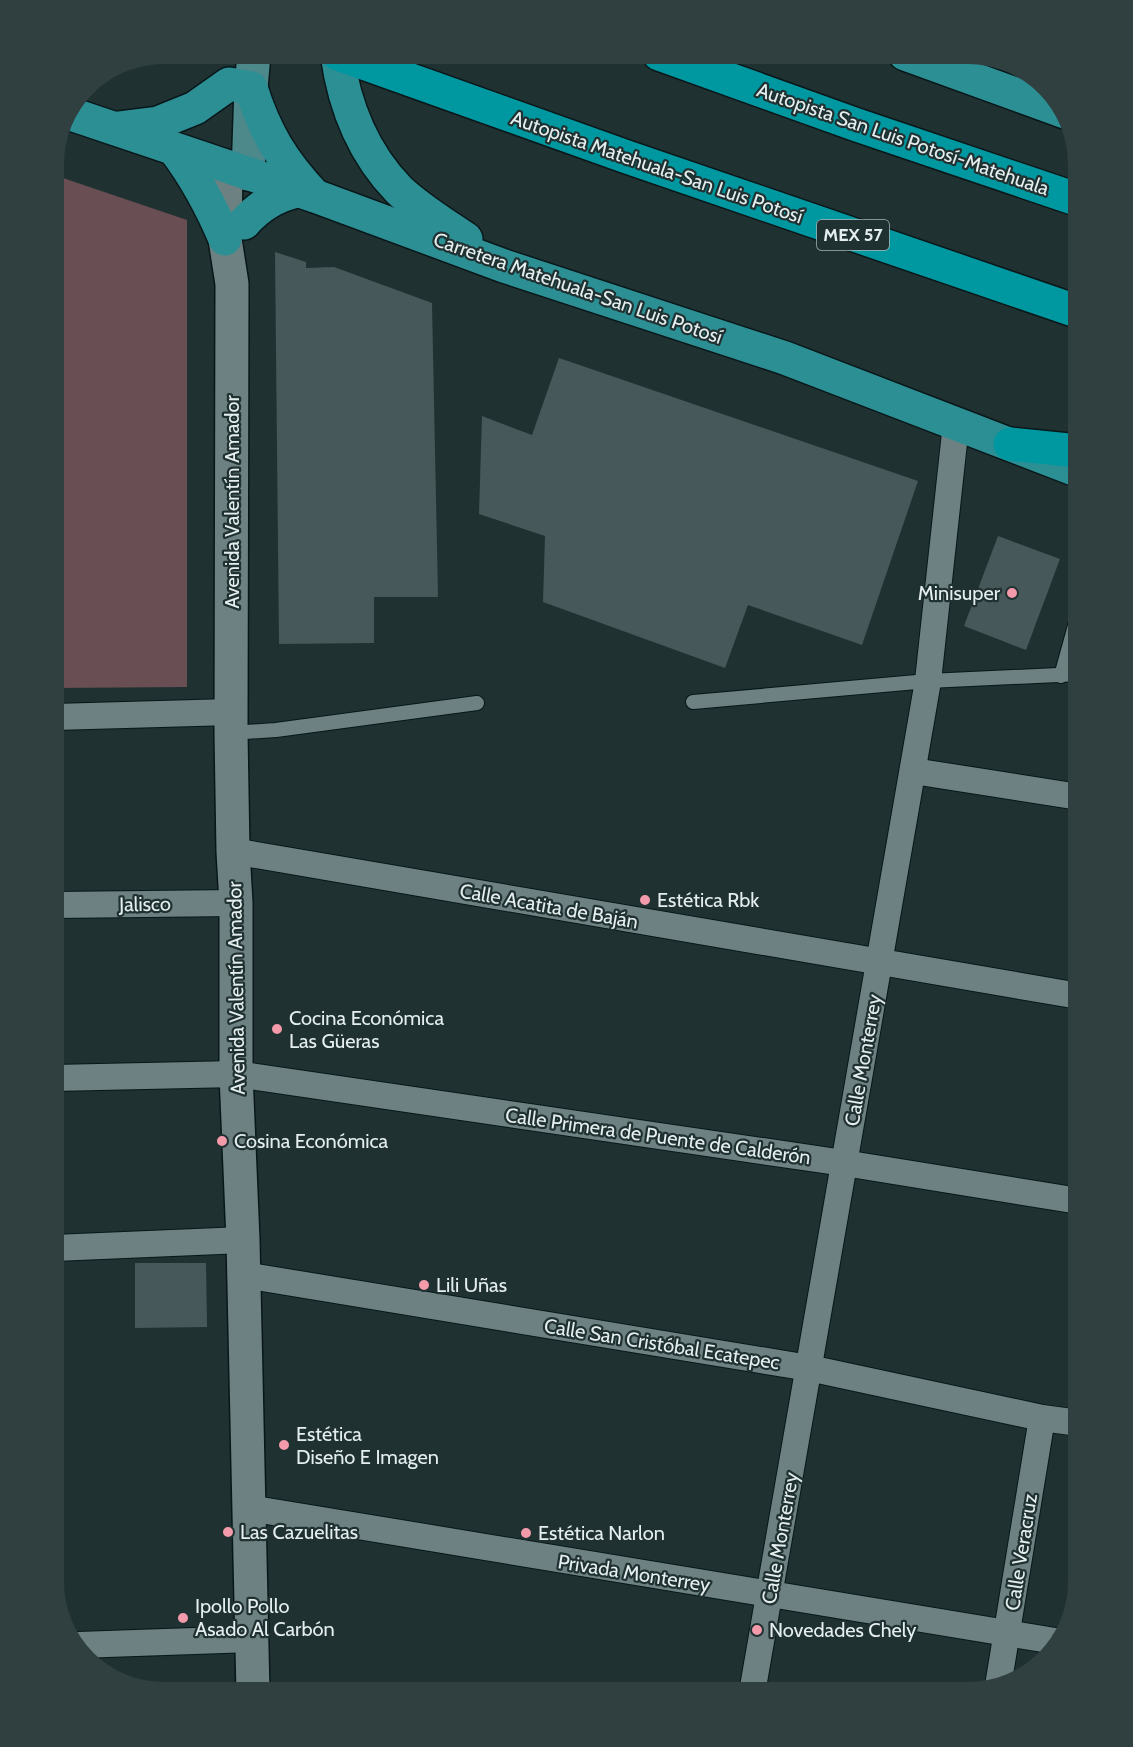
<svg xmlns="http://www.w3.org/2000/svg" width="1133" height="1747" font-family="Cabin,sans-serif">
	<style>
		.green { fill: #694e53 }
		.building { fill: #465859 }
		.lines { fill: none; stroke-linecap: round; stroke-linejoin: round }
		.service-casing { stroke: #08181a; stroke-width: 16 }
		.minor-casing { stroke: #08181a; stroke-width: 28 }
		.tertiary-casing { stroke: #08181a; stroke-width: 36 }
		.secondary-casing { stroke: #08181a; stroke-width: 36 }
		.primary-casing { stroke: #08181a; stroke-width: 36 }
		.motorway-casing { stroke: #08181a; stroke-width: 36 }
		.service { stroke: #6e8182; stroke-width: 14 }
		.minor { stroke: #6e8182; stroke-width: 26 }
		.tertiary { stroke: #6e8182; stroke-width: 33 }
		.secondary { stroke: #4d888b; stroke-width: 33 }
		.primary { stroke: #2c8f94; stroke-width: 33 }
		.motorway { stroke: #0098a0; stroke-width: 33 }
		.poi-dot { fill: #f39aab; stroke: #203132; stroke-width: 2 }
		.labels { text-anchor: middle; dominant-baseline: central; stroke-width: 4.5; stroke-linejoin: round; paint-order: stroke }
		.shield { fill: #203132; stroke: #a9b5b6; stroke-width: 1.5 }
		.shield-label { font-size: 18px; font-weight: bold; fill: #e4eeef }
		.street-label { font-size: 20px; fill: #e4eeef; stroke: #203132 }
		.poi-label { font-size: 20px; fill: #e4eeef; stroke: #203132; text-anchor: start }
	</style>
	<rect width="100%" height="100%" fill="#203132"/>
	<!-- green -->
	<path class="green" d="M 54,175 L 187,220 L 187,687 L 54,688 Z"/>
	<!-- building -->
	<g class="building">
		<path d="M 275,252 L 306,262 L 306,268 L 334,267 L 432,303 L 438,597 L 374,597 L 374,643 L 279,644 Z"/>
		<path d="M 559,358 L 918,481 L 862,645 L 748,605 L 725,668 L 543,602 L 545,536 L 479,514 L 482,416 L 532,435 Z"/>
		<path d="M 998,536 L 1060,559 L 1026,650 L 964,626 Z"/>
		<path d="M 135,1263 L 206,1263 L 207,1327 L 135,1328 Z"/>
	</g>
	<g class="lines">
		<!-- service casing -->
		<g class="service-casing">
			<g id="service">
				<path d="M 1061,676 L 1079,611"/>
				<path d="M 693,702 L 928,681 L 1079,674"/>
				<path d="M 231,733 L 276,730 L 477,703"/>
			</g>
		</g>
		<!-- minor casing -->
		<g class="minor-casing">
			<g id="minor">
				<path d="M 54,717 L 231,712"/>
				<path d="M 913,771 L 1079,797"/>
				<path d="M 233,851 L 1079,996"/>
				<path d="M 54,905 L 236,903"/>
				<path d="M 54,1078 L 236,1074 L 844,1163 L 1079,1201"/>
				<path d="M 54,1248 L 243,1240"/>
				<path d="M 244,1275 L 809,1368 L 1042,1418 L 1079,1423"/>
				<path d="M 249,1508 L 1061,1642"/>
				<path d="M 78,1645 L 252,1639"/>
				<path d="M 998,1686 L 1042,1418"/>
				<path d="M 752,1693 L 928,681 L 956,424"/>
			</g>
		</g>
		<!-- tertiary casing -->
		<g class="tertiary-casing">
			<path id="tertiary" d="M 226,168 L 225,239 L 232,284 L 231,733 L 233,851 L 236,903 L 236,1074 L 243,1240 L 253,1693"/>
		</g>
		<!-- secondary casing -->
		<g class="secondary-casing">
			<path id="secondary" d="M 248,174 L 251,88 L 254,54"/>
		</g>
		<!-- primary casing -->
		<g class="primary-casing">
			<g id="primary">
				<path d="M 337,54 C 344,105 363,153 399,190 C 419,209 444,224 466,239"/>
				<path d="M 905,54 L 1065,112"/>
				<path d="M 74,115 L 315,196 L 504,266 L 785,358 L 1079,471"/>
				<path d="M 118,128 L 158,123 L 195,108 L 229,84 L 251,88 C 265,133 283,162 315,196"/>
				<path d="M 175,150 C 196,178 211,206 225,239"/>
				<path d="M 244,223 C 259,206 275,196 297,191"/>
			</g>
		</g>
		<!-- motorway casing -->
		<g class="motorway-casing">
			<g id="motorway">
				<path d="M 338,54 L 627,157 L 1079,312"/>
				<path d="M 659,54 L 857,125 L 1079,200"/>
				<path d="M 1010,444 L 1079,451"/>
			</g>
		</g>
		<!-- service -->
		<use href="#service" class="service"/>
		<!-- minor -->
		<use href="#minor" class="minor"/>
		<!-- tertiary -->
		<use href="#tertiary" class="tertiary"/>
		<!-- secondary -->
		<use href="#secondary" class="secondary"/>
		<!-- primary -->
		<use href="#primary" class="primary"/>
		<!-- motorway -->
		<use href="#motorway" class="motorway"/>
	</g>
	<!-- markers -->
	<g class="poi-dot">
		<circle cx="1012" cy="593" r="6"/>
		<circle cx="645" cy="900" r="6"/>
		<circle cx="277" cy="1029" r="6"/>
		<circle cx="222" cy="1141" r="6"/>
		<circle cx="424" cy="1285" r="6"/>
		<circle cx="284" cy="1445" r="6"/>
		<circle cx="228" cy="1532" r="6"/>
		<circle cx="526" cy="1533" r="6"/>
		<circle cx="183" cy="1618" r="6"/>
		<circle cx="757" cy="1630" r="6"/>
	</g>
	<g class="labels">
		<!-- shield labels -->
		<rect class="shield" x="817" y="220" width="72" height="30" rx="4.5"/>
		<g class="shield-label">
			<text x="853" y="235">MEX 57</text>
		</g>
		<!-- street labels -->
		<g class="street-label">
			<text transform="translate(903 139) rotate(19)">Autopista San Luis Potosí-Matehuala</text>
			<text transform="translate(657 167) rotate(19)">Autopista Matehuala-San Luis Potosí</text>
			<text transform="translate(578 288) rotate(19)">Carretera Matehuala-San Luis Potosí</text>
			<text transform="translate(232 502) rotate(-90)">Avenida Valentín Amador</text>
			<text transform="translate(145 904) rotate(-1)">Jalisco</text>
			<text transform="translate(549 906) rotate(10)">Calle Acatita de Baján</text>
			<text transform="translate(236 988) rotate(-91)">Avenida Valentín Amador</text>
			<text transform="translate(863 1060) rotate(-80)">Calle Monterrey</text>
			<text transform="translate(658 1136) rotate(8)">Calle Primera de Puente de Calderón</text>
			<text transform="translate(662 1344) rotate(9)">Calle San Cristóbal Ecatepec</text>
			<text transform="translate(780 1538) rotate(-80)">Calle Monterrey</text>
			<text transform="translate(1021 1552) rotate(-81)">Calle Veracruz</text>
			<text transform="translate(634 1573) rotate(9)">Privada Monterrey</text>
		</g>
		<!-- poi labels -->
		<g class="poi-label">
			<text x="1000" y="593" text-anchor="end">Minisuper</text>
			<text x="657" y="900">Estética Rbk</text>
			<text x="289" y="1018">Cocina Económica<tspan x="289" dy="23">Las Güeras</tspan></text>
			<text x="234" y="1141">Cosina Económica</text>
			<text x="436" y="1285">Lili Uñas</text>
			<text x="296" y="1434">Estética<tspan x="296" dy="23">Diseño E Imagen</tspan></text>
			<text x="240" y="1532">Las Cazuelitas</text>
			<text x="538" y="1533">Estética Narlon</text>
			<text x="195" y="1606">Ipollo Pollo<tspan x="195" dy="23">Asado Al Carbón</tspan></text>
			<text x="769" y="1630">Novedades Chely</text>
		</g>
	</g>
	<!-- crop -->
	<path d="M0 0H1133V1747H0ZM164 64H968A100 100 0 0 1 1068 164V1582A100 100 0 0 1 968 1682H164A100 100 0 0 1 64 1582V164A100 100 0 0 1 164 64Z" fill="#304041" fill-rule="evenodd"/>
</svg>
